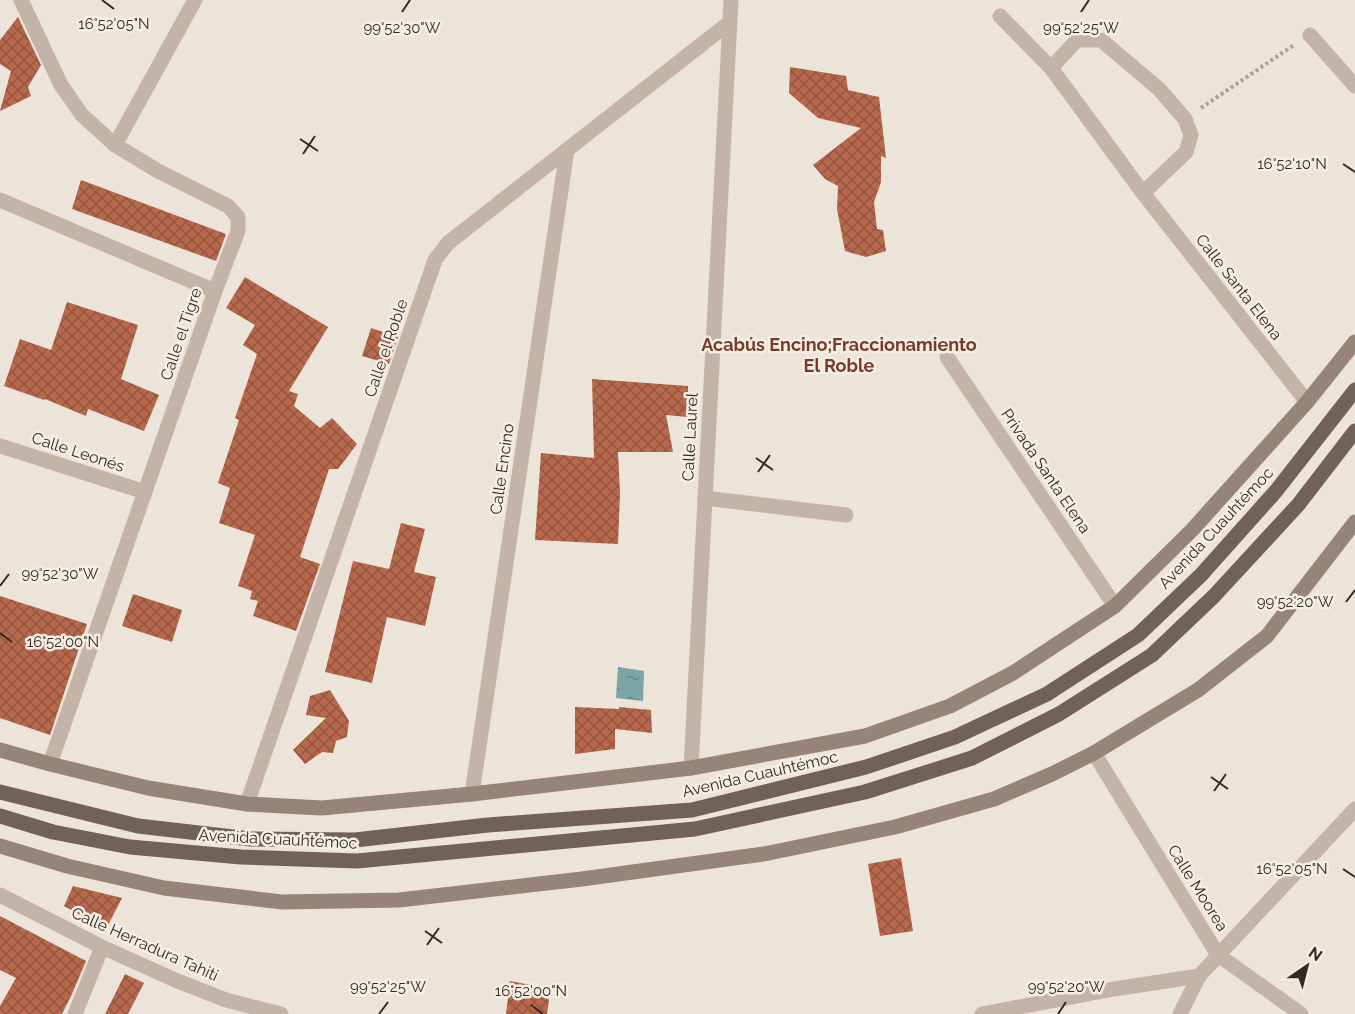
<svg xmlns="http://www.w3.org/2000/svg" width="1355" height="1014" font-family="Raleway,sans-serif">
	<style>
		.water { fill: url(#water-ripples) }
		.building { fill: url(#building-cross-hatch) }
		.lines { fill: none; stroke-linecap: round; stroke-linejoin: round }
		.path { stroke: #af9e91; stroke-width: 4; stroke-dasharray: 3 3; stroke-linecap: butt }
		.lane { stroke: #c4b4a7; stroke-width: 15 }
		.street { stroke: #c4b4a7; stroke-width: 15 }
		.secondary { stroke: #978478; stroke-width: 15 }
		.primary { stroke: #716159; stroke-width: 15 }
		.ticks { fill: none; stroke: #312a26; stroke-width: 2 }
		.labels { text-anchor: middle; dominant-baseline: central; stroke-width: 5; stroke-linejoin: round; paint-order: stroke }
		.street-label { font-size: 16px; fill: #312a26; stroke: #f6eee4 }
		.neighbourhood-label { font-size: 18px; font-weight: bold; fill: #763c29; stroke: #f6eee4 }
		.ticks-label { font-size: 15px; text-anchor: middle; fill: #312a26; stroke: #f6eee4; stroke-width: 5; stroke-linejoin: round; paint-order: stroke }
	</style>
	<defs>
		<pattern id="water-ripples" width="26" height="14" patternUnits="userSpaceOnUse" patternTransform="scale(1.5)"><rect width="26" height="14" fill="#7ba4a7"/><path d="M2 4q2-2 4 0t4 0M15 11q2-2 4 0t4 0" fill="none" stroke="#658688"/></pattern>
		<pattern id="building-cross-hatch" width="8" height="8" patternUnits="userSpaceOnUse" patternTransform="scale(1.5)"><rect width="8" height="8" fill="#b7684d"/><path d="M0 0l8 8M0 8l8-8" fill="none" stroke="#955640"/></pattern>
	</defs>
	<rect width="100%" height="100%" fill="#ede4d9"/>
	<!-- water -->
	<path class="water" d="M 618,667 L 644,671 L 643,701 L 616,698 Z"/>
	<!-- building -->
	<g class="building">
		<path d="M 18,17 L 41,65 L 28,87 L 31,96 L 0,111 L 11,71 L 0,64 L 0,40 Z"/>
		<path d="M 790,67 L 846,76 L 848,90 L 879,97 L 886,158 L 881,156 L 881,182 L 874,202 L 877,229 L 883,230 L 886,251 L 866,257 L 845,251 L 837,209 L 838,186 L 825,179 L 813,165 L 861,128 L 818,118 L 789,93 Z"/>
		<path d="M 81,180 L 226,234 L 216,261 L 72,209 Z"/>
		<path d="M 245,277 L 328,327 L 289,391 L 298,394 L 294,406 L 320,428 L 332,418 L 357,444 L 338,469 L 329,469 L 300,557 L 320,564 L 296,631 L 253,616 L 258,601 L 250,599 L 252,591 L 238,586 L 255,535 L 219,523 L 230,488 L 218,483 L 239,420 L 235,418 L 257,354 L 243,345 L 255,325 L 226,308 Z"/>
		<path d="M 67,302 L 138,325 L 121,379 L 159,395 L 144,431 L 88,409 L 86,416 L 45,399 L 44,400 L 4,386 L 20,339 L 51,350 Z"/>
		<path d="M 371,328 L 398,337 L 389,364 L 362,356 Z"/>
		<path d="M 592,379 L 688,386 L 688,417 L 666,415 L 673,452 L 618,452 L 620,493 L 618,544 L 535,540 L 541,453 L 594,458 Z"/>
		<path d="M 401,523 L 425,529 L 414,572 L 436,577 L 425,626 L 387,617 L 372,683 L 325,672 L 353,561 L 389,569 Z"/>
		<path d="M 133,594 L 182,610 L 172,642 L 122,626 Z"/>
		<path d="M 0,596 L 87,624 L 50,735 L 0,718 Z"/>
		<path d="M 330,690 L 349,721 L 347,737 L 336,741 L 333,753 L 322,752 L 305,764 L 293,750 L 326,718 L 306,715 L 310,696 Z"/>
		<path d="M 575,707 L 619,709 L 619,707 L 651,710 L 652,733 L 615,729 L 615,749 L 575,754 Z"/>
		<path d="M 901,858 L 913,931 L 880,936 L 868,864 Z"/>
		<path d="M 73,886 L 122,898 L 106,929 L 64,906 Z"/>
		<path d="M 0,916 L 86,961 L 72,994 L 62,1014 L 0,1014 L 0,1006 L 16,978 L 0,970 Z"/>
		<path d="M 125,974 L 144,983 L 128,1014 L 105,1014 Z"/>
		<path d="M 510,981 L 546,988 L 547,997 L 549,1000 L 547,1014 L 506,1014 Z"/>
	</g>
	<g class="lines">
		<!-- path -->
		<path class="path" d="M 1201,108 L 1294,45"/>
		<!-- lane -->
		<path class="lane" d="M 705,498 L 846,515"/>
		<!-- street -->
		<g class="street">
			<path d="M 21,0 L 61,85 L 82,115 L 115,145 L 158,171 L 228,206 L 238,217 L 238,231 L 215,291 L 50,764"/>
			<path d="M 1000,16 L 1051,68 L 1143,193 L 1307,402"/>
			<path d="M 1310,35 L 1355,86"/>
			<path d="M 1051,68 L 1077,40 L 1101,40 L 1159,89 L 1185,119 L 1191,135 L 1186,152 L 1143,193"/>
			<path d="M 115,145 L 195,0"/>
			<path d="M 0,200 L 215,291"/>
			<path d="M 947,357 L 1115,606"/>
			<path d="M 0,446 L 145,492"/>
			<path d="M 1094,753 L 1218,955 L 1301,1014"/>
			<path d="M 691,768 L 731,0"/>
			<path d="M 472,794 L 567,150"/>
			<path d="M 247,804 L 435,260 L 448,243 L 729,23"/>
			<path d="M 0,895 L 102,947 L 175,980 L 226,1000 L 281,1014"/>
			<path d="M 75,1014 L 102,947"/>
			<path d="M 982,1014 L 1114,989 L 1199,976"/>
			<path d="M 1180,1014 L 1199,976 L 1355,809"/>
		</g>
		<!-- secondary -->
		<g class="secondary">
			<path d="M 0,750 L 50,764 L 148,788 L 247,804 L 322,808 L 472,794 L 691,768 L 865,736 L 950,706 L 1013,673 L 1115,606 L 1192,530 L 1307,402 L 1355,342"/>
			<path d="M 0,846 L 67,866 L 164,888 L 282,902 L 399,900 L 582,879 L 764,854 L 895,827 L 994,799 L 1052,774 L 1094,753 L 1198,690 L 1267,636 L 1355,522"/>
		</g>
		<!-- primary -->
		<g class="primary">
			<path d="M 0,792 L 138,826 L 251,839 L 355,840 L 488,825 L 692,810 L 866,767 L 955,737 L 1047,694 L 1138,635 L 1201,575 L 1276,491 L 1355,390"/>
			<path d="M 0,816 L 53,832 L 130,847 L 241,857 L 357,861 L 695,829 L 865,792 L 972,758 L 1059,714 L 1152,655 L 1214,596 L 1298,505 L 1355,431"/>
		</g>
	</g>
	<!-- ticks -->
	<path class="ticks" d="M 102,0 L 114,9M 402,12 L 410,0M 1081,12 L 1089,0M 300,139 L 318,151M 303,154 L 315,136M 1343,164 L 1355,172M 756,458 L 773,470M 758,472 L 770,455M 0,586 L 9,574M 1346,602 L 1355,590M 0,633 L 12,642M 1211,777 L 1228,789M 1214,791 L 1226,774M 1343,869 L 1355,877M 425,931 L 442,943M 427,945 L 439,928M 531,1005 L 543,1014M 379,1014 L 388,1002M 1058,1014 L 1066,1002"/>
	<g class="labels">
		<!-- street labels -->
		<g class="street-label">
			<text transform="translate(1239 287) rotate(52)">Calle Santa Elena</text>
			<text transform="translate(181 334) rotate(-71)">Calle el Tigre</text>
			<text transform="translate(386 348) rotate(-71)">Calle el Roble</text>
			<text transform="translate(690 437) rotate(-87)">Calle Laurel</text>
			<text transform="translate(78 452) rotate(18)">Calle Leonés</text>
			<text transform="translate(502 469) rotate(-82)">Calle Encino</text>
			<text transform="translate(1046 471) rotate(56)">Privada Santa Elena</text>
			<text transform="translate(1216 528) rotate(-47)">Avenida Cuauhtémoc</text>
			<text transform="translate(760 774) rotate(-13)">Avenida Cuauhtémoc</text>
			<text transform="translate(278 839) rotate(3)">Avenida Cuauhtémoc</text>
			<text transform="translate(1198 888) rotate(58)">Calle Moorea</text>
			<text transform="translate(145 944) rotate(24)">Calle Herradura Tahiti</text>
		</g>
		<!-- neighbourhood labels -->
		<g class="neighbourhood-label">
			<text x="839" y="344">Acabús Encino;Fraccionamiento<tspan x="839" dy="21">El Roble</tspan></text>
		</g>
	</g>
	<g class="ticks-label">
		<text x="114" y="29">16°52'05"N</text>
		<text x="402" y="33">99°52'30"W</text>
		<text x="1081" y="33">99°52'25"W</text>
		<text x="1292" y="169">16°52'10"N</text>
		<text x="60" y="579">99°52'30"W</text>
		<text x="1295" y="607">99°52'20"W</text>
		<text x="63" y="647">16°52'00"N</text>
		<text x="1292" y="874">16°52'05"N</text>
		<text x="388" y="992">99°52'25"W</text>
		<text x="1066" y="992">99°52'20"W</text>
		<text x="531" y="996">16°52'00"N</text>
	</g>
	<!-- north arrow -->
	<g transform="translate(1307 966) rotate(35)" stroke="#f6eee4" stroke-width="4.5" paint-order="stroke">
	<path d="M0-4.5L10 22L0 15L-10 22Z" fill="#312a26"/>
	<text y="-9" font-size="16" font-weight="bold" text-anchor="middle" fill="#312a26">N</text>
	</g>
</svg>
